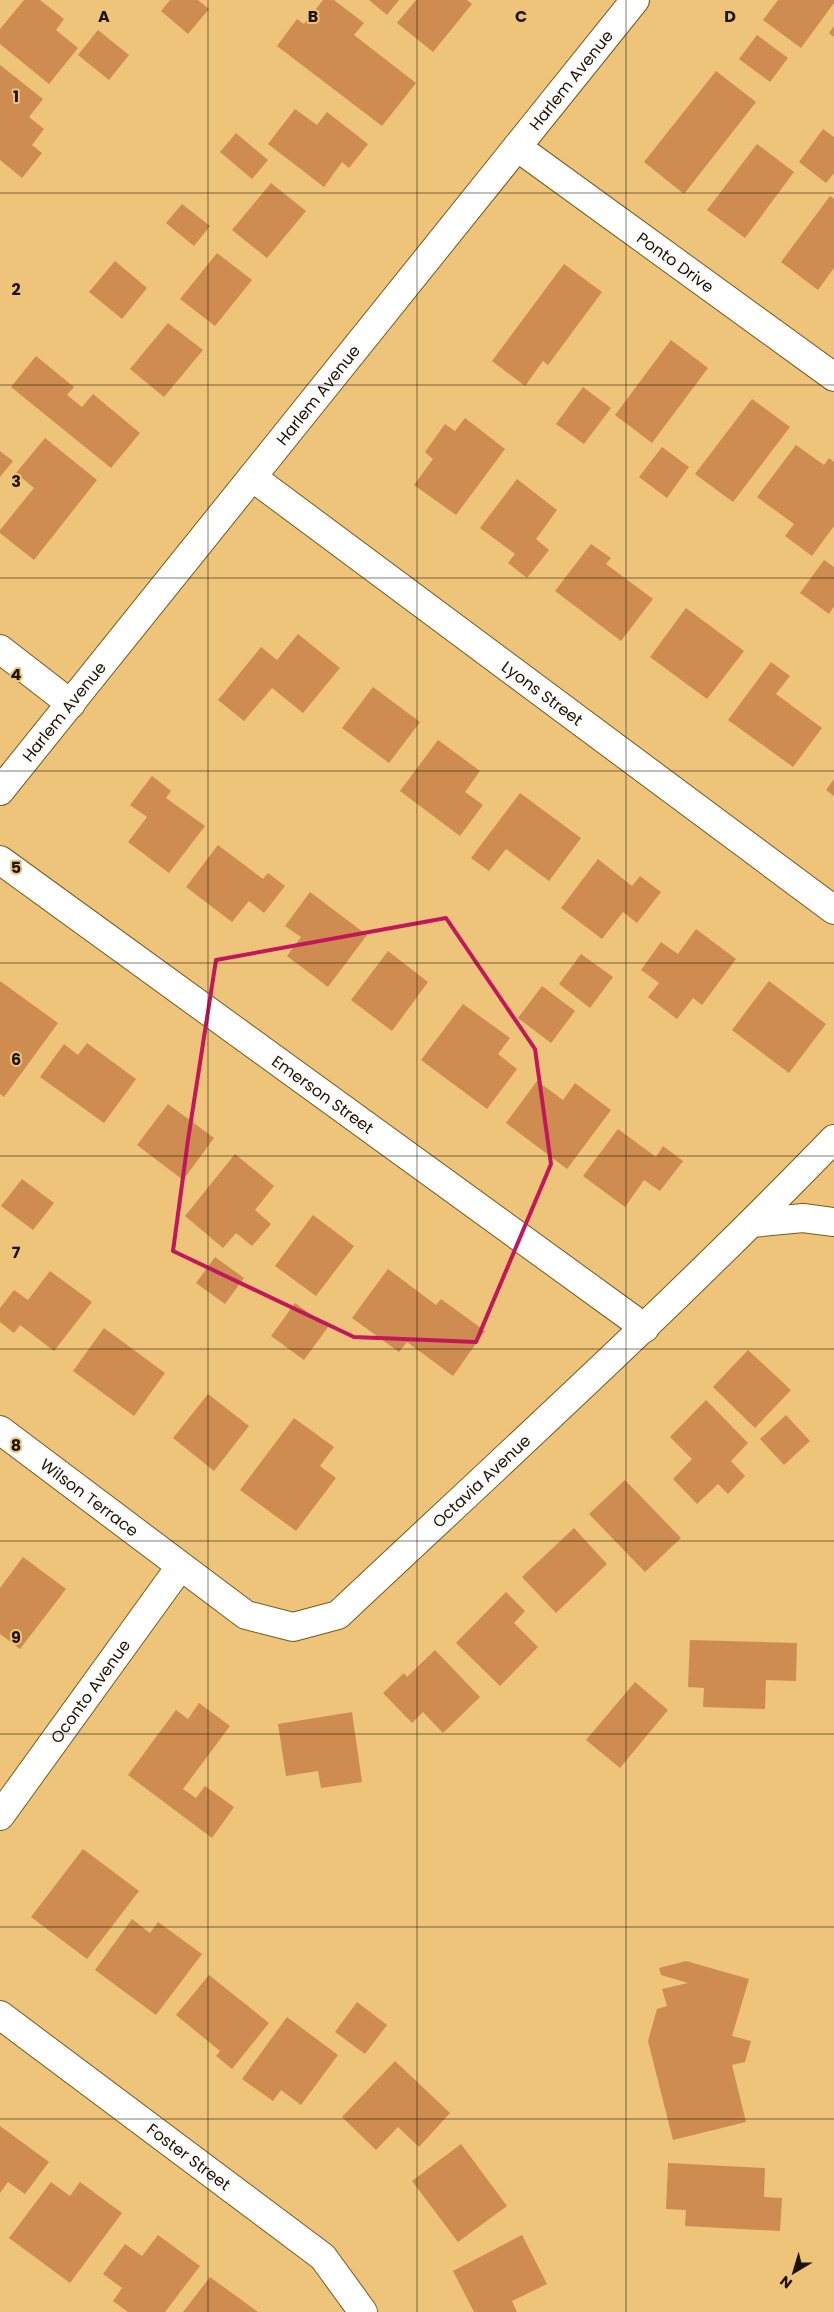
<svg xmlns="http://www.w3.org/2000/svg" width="834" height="2312" font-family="Poppins,sans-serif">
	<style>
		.building { fill: #ce8c51 }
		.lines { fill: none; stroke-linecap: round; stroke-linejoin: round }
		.minor-casing { stroke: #77591f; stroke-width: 30 }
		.major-casing { stroke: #77591f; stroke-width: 30 }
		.minor { stroke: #fff; stroke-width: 28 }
		.major { stroke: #fff; stroke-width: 28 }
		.marked { fill: none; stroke: #c2185b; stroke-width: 4; stroke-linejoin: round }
		.grid { fill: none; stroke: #1e1200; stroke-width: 1; stroke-opacity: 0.55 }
		.labels { text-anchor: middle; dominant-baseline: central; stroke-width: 4; stroke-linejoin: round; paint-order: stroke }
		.street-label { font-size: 16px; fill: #1e1200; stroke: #eec47a }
		.grid-label { font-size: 16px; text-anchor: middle; font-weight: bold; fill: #1e1200; stroke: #eec47a; stroke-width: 4; stroke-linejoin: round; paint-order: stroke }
	</style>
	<rect width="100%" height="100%" fill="#eec47a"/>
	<!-- building -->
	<g class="building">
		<path d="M 24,0 L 40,0 L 64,19 L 56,30 L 78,48 L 49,84 L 0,44 L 0,29 Z"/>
		<path d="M 170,0 L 198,0 L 209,9 L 188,34 L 161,11 Z"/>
		<path d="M 323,0 L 334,0 L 364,23 L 354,35 L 416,83 L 382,126 L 277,46 L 297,19 L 304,24 Z"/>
		<path d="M 369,0 L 399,0 L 387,15 Z"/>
		<path d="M 416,0 L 467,0 L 472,4 L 433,52 L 397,23 Z"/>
		<path d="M 778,0 L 834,0 L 834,3 L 801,48 L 763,20 Z"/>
		<path d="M 834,26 L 834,37 L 829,33 Z"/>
		<path d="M 98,30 L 129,55 L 109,80 L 78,55 Z"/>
		<path d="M 757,35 L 788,58 L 770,82 L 739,59 Z"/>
		<path d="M 0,65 L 43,99 L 29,117 L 44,129 L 32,145 L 42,153 L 22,178 L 0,160 Z"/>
		<path d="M 716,71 L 756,102 L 684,194 L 644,162 Z"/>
		<path d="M 295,109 L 317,125 L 327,112 L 368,144 L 349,168 L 342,162 L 324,187 L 268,144 Z"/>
		<path d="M 823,129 L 834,137 L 834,173 L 826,183 L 799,162 Z"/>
		<path d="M 236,133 L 268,160 L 252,179 L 220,152 Z"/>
		<path d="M 757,144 L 794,172 L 745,238 L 707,210 Z"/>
		<path d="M 271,183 L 306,211 L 267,258 L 232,230 Z"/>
		<path d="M 830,196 L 834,199 L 834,268 L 818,290 L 781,262 Z"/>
		<path d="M 182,204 L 210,226 L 194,246 L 166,223 Z"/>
		<path d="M 217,253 L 252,280 L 215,326 L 180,299 Z"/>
		<path d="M 115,261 L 147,288 L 122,319 L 89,292 Z"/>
		<path d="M 564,264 L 602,292 L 548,365 L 543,361 L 525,386 L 492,361 Z"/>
		<path d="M 168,323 L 203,350 L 164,397 L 130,369 Z"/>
		<path d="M 671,340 L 708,368 L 652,443 L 615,415 Z"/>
		<path d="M 36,356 L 74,387 L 67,395 L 82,407 L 93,394 L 140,433 L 111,468 L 11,387 Z"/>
		<path d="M 583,387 L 611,408 L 584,444 L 556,424 Z"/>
		<path d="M 752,399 L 790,427 L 733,502 L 695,474 Z"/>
		<path d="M 465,418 L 505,449 L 456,515 L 414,485 L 433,459 L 425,452 L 445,424 L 455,431 Z"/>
		<path d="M 45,438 L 97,480 L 34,560 L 0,533 L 0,530 L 34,488 L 16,473 Z"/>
		<path d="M 796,445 L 824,465 L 829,458 L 834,462 L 834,526 L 812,556 L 785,536 L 794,524 L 757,497 Z"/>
		<path d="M 662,447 L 689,467 L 667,498 L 639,477 Z"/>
		<path d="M 0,451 L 13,461 L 0,477 Z"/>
		<path d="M 517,479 L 557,510 L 536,539 L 549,550 L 527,578 L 508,563 L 515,554 L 480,528 Z"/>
		<path d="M 591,544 L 611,558 L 606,564 L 653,599 L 621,641 L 555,591 Z"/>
		<path d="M 824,560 L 834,567 L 834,606 L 829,614 L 800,593 Z"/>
		<path d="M 686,608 L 744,651 L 707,699 L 650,657 Z"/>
		<path d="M 298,634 L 340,668 L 303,713 L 272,688 L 244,721 L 218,700 L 261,647 L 277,660 Z"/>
		<path d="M 771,662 L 790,676 L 776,694 L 822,728 L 793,767 L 728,720 Z"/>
		<path d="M 373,687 L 420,722 L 389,763 L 342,728 Z"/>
		<path d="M 438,740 L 480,771 L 465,792 L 483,805 L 460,836 L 400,791 Z"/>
		<path d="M 152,776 L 171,791 L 166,798 L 205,826 L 169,873 L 128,842 L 147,817 L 130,805 Z"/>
		<path d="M 834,779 L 834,796 L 826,790 Z"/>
		<path d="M 520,793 L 581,838 L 549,881 L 506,849 L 489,871 L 471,858 Z"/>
		<path d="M 218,845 L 263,879 L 268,873 L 285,886 L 264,913 L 249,901 L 232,922 L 186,887 Z"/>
		<path d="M 598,859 L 632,886 L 640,876 L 661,892 L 637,923 L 623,912 L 602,939 L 561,908 Z"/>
		<path d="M 310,892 L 367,935 L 328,987 L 287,956 L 301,937 L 285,926 Z"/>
		<path d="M 696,929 L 736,959 L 702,1005 L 693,998 L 677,1019 L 648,997 L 659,983 L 641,970 L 661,942 L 678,954 Z"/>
		<path d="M 388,951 L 428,982 L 392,1031 L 351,1000 Z"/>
		<path d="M 581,954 L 613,977 L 590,1008 L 559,984 Z"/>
		<path d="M 0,981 L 58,1023 L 4,1097 L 0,1094 Z"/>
		<path d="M 769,981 L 826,1024 L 789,1073 L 732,1030 Z"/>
		<path d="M 542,986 L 575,1011 L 551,1043 L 518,1018 Z"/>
		<path d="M 463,1004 L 510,1038 L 498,1054 L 517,1069 L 487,1109 L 421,1060 Z"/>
		<path d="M 87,1043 L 136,1079 L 104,1123 L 40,1077 L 64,1044 L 78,1055 Z"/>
		<path d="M 537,1081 L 563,1100 L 575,1083 L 611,1110 L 567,1169 L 506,1123 Z"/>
		<path d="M 168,1104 L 214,1138 L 183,1180 L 137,1145 Z"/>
		<path d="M 618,1129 L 656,1157 L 663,1146 L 683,1161 L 660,1191 L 644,1180 L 625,1207 L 583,1176 Z"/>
		<path d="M 235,1154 L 274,1186 L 255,1210 L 271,1224 L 252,1246 L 236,1233 L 223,1248 L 185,1216 Z"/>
		<path d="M 22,1179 L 54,1203 L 33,1230 L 1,1206 Z"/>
		<path d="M 313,1215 L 354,1246 L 316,1296 L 275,1266 Z"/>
		<path d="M 215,1257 L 244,1278 L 225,1304 L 196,1283 Z"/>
		<path d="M 388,1269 L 436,1305 L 441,1299 L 485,1331 L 453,1376 L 407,1342 L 399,1352 L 352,1318 Z"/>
		<path d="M 50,1271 L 92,1302 L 54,1351 L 20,1325 L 14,1333 L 0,1322 L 0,1308 L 14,1290 L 28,1300 Z"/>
		<path d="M 295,1303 L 328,1327 L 304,1360 L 271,1336 Z"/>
		<path d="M 104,1328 L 165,1373 L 134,1416 L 73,1371 Z"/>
		<path d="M 748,1350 L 791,1390 L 755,1428 L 713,1387 Z"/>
		<path d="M 208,1394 L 249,1426 L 214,1471 L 173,1438 Z"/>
		<path d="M 706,1400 L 748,1443 L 731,1461 L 745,1476 L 728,1494 L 718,1484 L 697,1504 L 673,1479 L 692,1459 L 670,1437 Z"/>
		<path d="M 786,1415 L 810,1441 L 784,1465 L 760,1439 Z"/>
		<path d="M 294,1418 L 334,1447 L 320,1466 L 336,1478 L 296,1531 L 240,1490 Z"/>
		<path d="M 625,1480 L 681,1538 L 645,1572 L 589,1514 Z"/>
		<path d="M 574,1528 L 607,1564 L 556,1613 L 522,1577 Z"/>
		<path d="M 23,1557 L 66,1589 L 20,1649 L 0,1634 L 0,1588 Z"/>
		<path d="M 506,1592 L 525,1611 L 514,1623 L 538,1647 L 500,1686 L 456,1643 Z"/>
		<path d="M 690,1640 L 797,1643 L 796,1681 L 766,1680 L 765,1709 L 703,1707 L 704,1688 L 688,1687 Z"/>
		<path d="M 435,1650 L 480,1697 L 443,1733 L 423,1712 L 412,1723 L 383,1693 L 404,1673 L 407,1677 Z"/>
		<path d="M 635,1682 L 668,1710 L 620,1768 L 586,1740 Z"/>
		<path d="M 199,1703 L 230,1726 L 183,1789 L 196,1798 L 205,1786 L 234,1807 L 212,1838 L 128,1775 L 176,1710 L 188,1719 Z"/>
		<path d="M 352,1712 L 362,1782 L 321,1788 L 318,1771 L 286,1776 L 278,1724 Z"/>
		<path d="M 83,1849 L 139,1891 L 87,1959 L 31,1917 Z"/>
		<path d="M 132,1919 L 150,1933 L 158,1922 L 202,1954 L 156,2015 L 95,1970 Z"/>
		<path d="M 686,1961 L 749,1979 L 732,2036 L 751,2041 L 745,2062 L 732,2065 L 746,2122 L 673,2140 L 648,2041 L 657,2009 L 667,2006 L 662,1989 L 688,1983 L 661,1975 L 659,1968 Z"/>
		<path d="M 209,1975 L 269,2023 L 232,2069 L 216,2056 L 220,2051 L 176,2015 Z"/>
		<path d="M 357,2002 L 387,2025 L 365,2054 L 335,2032 Z"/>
		<path d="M 287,2017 L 338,2055 L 301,2105 L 281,2090 L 273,2101 L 242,2079 Z"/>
		<path d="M 395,2061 L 450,2113 L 419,2147 L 398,2127 L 376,2150 L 342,2117 Z"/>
		<path d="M 0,2126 L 49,2162 L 25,2194 L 8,2182 L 0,2193 Z"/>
		<path d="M 461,2144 L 507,2206 L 458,2242 L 412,2181 Z"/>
		<path d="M 668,2163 L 765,2168 L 764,2197 L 782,2198 L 780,2231 L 685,2226 L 686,2210 L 666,2209 Z"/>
		<path d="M 51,2182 L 70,2196 L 80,2182 L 122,2213 L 70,2283 L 9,2238 Z"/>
		<path d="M 158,2235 L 200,2266 L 165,2312 L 128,2312 L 113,2301 L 122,2288 L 103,2274 L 125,2244 L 142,2256 Z"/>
		<path d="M 522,2235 L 547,2284 L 512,2301 L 517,2312 L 474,2312 L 453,2271 Z"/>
		<path d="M 210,2277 L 258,2312 L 183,2312 Z"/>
	</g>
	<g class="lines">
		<!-- minor casing -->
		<g class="minor-casing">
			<g id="minor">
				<path id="s1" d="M 517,147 L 834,377"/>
				<path id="s2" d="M 252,477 L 834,910"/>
				<path d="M 0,649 L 71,704"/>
				<path id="s3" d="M 0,860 L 645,1328"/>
				<path d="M 752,1223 L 803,1218 L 834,1222"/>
				<path id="s4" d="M 0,1430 L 246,1615 L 293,1627 L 338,1615 C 505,1458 674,1304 834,1139"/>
				<path id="s5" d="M 0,1816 L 180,1567"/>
				<path id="s6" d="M 0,2015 L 323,2257 L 363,2312"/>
			</g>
		</g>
		<!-- major casing -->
		<g class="major-casing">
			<g id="major">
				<path id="s7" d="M 0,791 L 635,0"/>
			</g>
		</g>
		<!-- minor -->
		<use href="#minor" class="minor"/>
		<!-- major -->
		<use href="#major" class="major"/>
	</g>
	<!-- marked area -->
	<path class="marked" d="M 446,918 L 535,1049 L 551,1164 L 476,1342 L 354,1337 L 173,1251 L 188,1140 L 216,960 Z"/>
	<!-- grid -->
	<path class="grid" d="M 208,0 L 208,2312M 417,0 L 417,2312M 626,0 L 626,2312M 0,193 L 834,193M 0,385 L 834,385M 0,578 L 834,578M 0,771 L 834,771M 0,963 L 834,963M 0,1156 L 834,1156M 0,1349 L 834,1349M 0,1541 L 834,1541M 0,1734 L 834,1734M 0,1927 L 834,1927M 0,2119 L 834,2119"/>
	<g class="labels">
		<!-- street labels -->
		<g class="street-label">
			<text stroke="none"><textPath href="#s7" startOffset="912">Harlem Avenue</textPath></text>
			<text stroke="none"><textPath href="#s1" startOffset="196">Ponto Drive</textPath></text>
			<text stroke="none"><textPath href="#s7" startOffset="508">Harlem Avenue</textPath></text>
			<text stroke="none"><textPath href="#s2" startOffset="362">Lyons Street</textPath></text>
			<text stroke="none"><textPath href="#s7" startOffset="102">Harlem Avenue</textPath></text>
			<text stroke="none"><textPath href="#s3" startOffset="399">Emerson Street</textPath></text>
			<text stroke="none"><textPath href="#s4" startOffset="599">Octavia Avenue</textPath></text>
			<text stroke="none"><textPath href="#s4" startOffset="112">Wilson Terrace</textPath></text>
			<text stroke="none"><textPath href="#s5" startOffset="154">Oconto Avenue</textPath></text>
			<text stroke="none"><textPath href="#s6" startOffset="236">Foster Street</textPath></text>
		</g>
	</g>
	<g class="grid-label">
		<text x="104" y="22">A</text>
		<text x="313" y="22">B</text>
		<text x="521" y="22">C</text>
		<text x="730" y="22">D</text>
		<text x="16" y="102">1</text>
		<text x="16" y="295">2</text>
		<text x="16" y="487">3</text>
		<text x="16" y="680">4</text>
		<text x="16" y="873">5</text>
		<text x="16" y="1065">6</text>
		<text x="16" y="1258">7</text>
		<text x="16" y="1451">8</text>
		<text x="16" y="1643">9</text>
	</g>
	<!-- north arrow -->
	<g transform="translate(794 2272) rotate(218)" stroke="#eec47a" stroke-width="4" paint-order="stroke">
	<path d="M0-4L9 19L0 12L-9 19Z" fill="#1e1200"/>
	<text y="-8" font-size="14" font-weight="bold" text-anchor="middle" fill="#1e1200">N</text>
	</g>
</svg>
